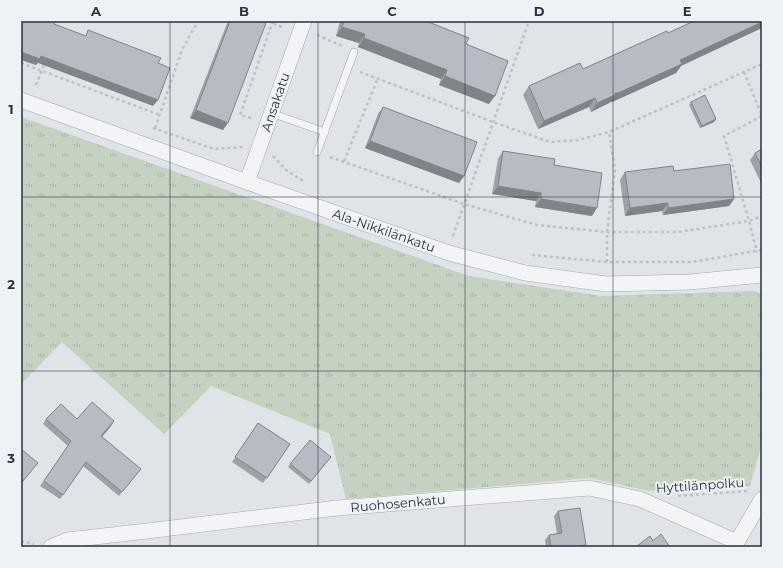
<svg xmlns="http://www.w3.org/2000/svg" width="783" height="568" font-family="Montserrat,sans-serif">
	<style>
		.grass { fill: url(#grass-tufts) }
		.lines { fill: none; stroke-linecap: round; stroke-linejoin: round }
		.service-casing { stroke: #a6aab2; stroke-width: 8 }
		.minor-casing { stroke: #a6aab2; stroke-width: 16 }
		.path { stroke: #bec1c6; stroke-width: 2.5; stroke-dasharray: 3 3; stroke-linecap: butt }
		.service { stroke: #f2f4f6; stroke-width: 7 }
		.minor { stroke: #f2f4f6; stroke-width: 15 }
		.wall { fill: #9da2a9 }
		.shaded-wall { fill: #808489 }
		.building { fill: #b7bcc4; stroke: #808489 }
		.grid { fill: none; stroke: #2a313e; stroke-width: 1; stroke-opacity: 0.55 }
		.labels { text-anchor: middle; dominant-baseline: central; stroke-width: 4; stroke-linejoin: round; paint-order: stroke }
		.street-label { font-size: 13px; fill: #2a313e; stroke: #eff2f5 }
		.neatline { fill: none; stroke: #2a313e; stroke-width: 1.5 }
		.grid-label { font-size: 13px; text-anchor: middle; font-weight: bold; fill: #2a313e }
	</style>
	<defs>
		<pattern id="grass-tufts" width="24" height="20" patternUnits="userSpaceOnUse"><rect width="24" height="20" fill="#c5d1c1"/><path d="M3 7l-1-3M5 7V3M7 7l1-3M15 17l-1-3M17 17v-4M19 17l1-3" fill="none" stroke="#a9b4a7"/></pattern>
	</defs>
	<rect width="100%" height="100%" fill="#e0e3e8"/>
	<!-- grass -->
	<path class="grass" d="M 21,117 L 469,276 L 601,296 L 754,291 L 762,294 L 762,443 L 750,486 L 649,491 L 590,478 L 346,499 L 330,434 L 211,386 L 164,434 L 62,342 L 21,384 Z"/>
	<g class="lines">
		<!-- service casing -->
		<g class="service-casing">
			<g id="service">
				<path d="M 271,113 L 325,132"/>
				<path d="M 317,152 L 354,52"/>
			</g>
		</g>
		<!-- minor casing -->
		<g class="minor-casing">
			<g id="minor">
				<path d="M 21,100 L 247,182 L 449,253 L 525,273 L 606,284 L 690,282 L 762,275"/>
				<path d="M 247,182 L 304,21"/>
				<path d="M 51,547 L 68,540 L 147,531 L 337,508 L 589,488 L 640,499 L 737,542"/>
				<path d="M 734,547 L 762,499"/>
			</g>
		</g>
		<!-- path -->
		<g class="path">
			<path d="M 268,21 L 284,28"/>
			<path d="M 58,28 L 61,21"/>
			<path d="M 317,35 L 342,46"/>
			<path d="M 21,63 L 160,115"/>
			<path d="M 360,72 L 493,122 L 550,142 L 578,140 L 609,132 L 762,64"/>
			<path d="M 744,72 L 762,116 L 724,136 L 749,221 L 757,252"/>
			<path d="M 36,85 L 45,62"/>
			<path d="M 251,118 L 240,115 L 273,21"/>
			<path d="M 153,128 L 214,149 L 243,147"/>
			<path d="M 155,128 L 182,50 L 198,21"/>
			<path d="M 273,156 L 285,169 L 303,181"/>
			<path d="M 330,157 L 464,204 L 537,225 L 607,232 L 678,232 L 749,221 L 762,216"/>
			<path d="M 344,161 L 378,78"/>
			<path d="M 453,236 L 529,21"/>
			<path d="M 532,255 L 607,262 L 692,262 L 762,250"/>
			<path d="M 607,262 L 607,232 L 615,170 L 609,132"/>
			<path d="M 678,496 L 747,491"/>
			<path d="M 21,541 L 34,544"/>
		</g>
		<!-- service -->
		<use href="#service" class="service"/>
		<!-- minor -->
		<use href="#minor" class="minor"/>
	</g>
	<!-- wall -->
	<g class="wall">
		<path d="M 228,21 L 260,21 L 223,130 L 190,118 Z"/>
		<path d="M 340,21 L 426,21 L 466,44 L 489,104 L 439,85 L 441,79 L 358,47 L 359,43 L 336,36 Z"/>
		<path d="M 681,66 L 676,73 L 612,102 L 610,102 L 609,103 L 591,112 L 589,107 L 538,129 L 523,95 L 529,86 L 583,69 Z"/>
		<path d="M 691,102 L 716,119 L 714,122 L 700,128 L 689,105 Z"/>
		<path d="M 383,107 L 464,176 L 459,183 L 365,148 L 378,114 Z"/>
		<path d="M 762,149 L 762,185 L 750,160 L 755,153 Z"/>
		<path d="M 503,151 L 554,165 L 592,216 L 535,207 L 536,201 L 492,194 L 498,159 Z"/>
		<path d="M 674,171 L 734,199 L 729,206 L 663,215 L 662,211 L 625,216 L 620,180 L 625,172 Z"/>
		<path d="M 46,419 L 77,419 L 111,426 L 102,437 L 137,474 L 119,496 L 83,466 L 60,499 L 40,486 L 68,446 L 43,424 Z"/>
		<path d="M 258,423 L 290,444 L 263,483 L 232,462 Z"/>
		<path d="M 329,459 L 309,484 L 288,467 L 290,464 Z"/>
		<path d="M 558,511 L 586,545 L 585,547 L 546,547 L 545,540 L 549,535 L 557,534 L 554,516 Z"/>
	</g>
	<!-- shaded-wall -->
	<g class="shaded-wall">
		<path d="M 762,22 L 762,28 L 681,66 L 676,73 L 612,102 L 610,102 L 609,103 L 591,112 L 597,103 L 680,60 Z"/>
		<path d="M 342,27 L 365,34 L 359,43 L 336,36 Z"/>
		<path d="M 364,38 L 447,70 L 441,79 L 358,47 Z"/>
		<path d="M 21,52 L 41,56 L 158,100 L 153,106 L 38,63 L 36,65 L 21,60 Z"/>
		<path d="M 445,76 L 495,96 L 489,104 L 439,85 Z"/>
		<path d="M 595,98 L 589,107 L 538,129 L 544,121 Z"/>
		<path d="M 196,110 L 228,123 L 223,130 L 190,118 Z"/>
		<path d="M 716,119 L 714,122 L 700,128 L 702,126 Z"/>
		<path d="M 370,141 L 464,176 L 459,183 L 365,148 Z"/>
		<path d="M 498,186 L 541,193 L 536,201 L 492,194 Z"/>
		<path d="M 541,199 L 597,208 L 592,216 L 535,207 Z"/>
		<path d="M 734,199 L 729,206 L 663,215 L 668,208 Z"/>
		<path d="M 668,203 L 662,211 L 625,216 L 630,208 Z"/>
		<path d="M 114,421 L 111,426 L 98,441 L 101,436 Z"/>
		<path d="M 38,463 L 34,468 L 21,484 L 21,483 Z"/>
		<path d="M 586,545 L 585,547 L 571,547 Z"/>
	</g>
	<!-- building -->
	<g class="building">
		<path d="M 21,21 L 55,21 L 54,24 L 86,36 L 88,30 L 161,58 L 158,63 L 170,68 L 158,100 L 41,56 L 40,59 L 21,52 Z"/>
		<path d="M 230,21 L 260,21 L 266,23 L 228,123 L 196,110 Z"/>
		<path d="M 344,21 L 426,21 L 469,38 L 466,44 L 508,61 L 495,96 L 445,76 L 447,70 L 364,38 L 365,34 L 342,27 Z"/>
		<path d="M 694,21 L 762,21 L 762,22 L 680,60 L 682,64 L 618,93 L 615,93 L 615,95 L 597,103 L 595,98 L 544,121 L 529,86 L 580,63 L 583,69 L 667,31 L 668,33 Z"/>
		<path d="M 705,95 L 716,119 L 702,126 L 691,102 Z"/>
		<path d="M 383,107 L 477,142 L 464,176 L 370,141 Z"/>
		<path d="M 762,149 L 762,167 L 755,153 Z"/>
		<path d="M 503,151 L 555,159 L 554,165 L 602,173 L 597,208 L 541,199 L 541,193 L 498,186 Z"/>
		<path d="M 730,164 L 734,199 L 668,208 L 668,203 L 630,208 L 625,172 L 673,166 L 674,171 Z"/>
		<path d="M 92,402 L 114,421 L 101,436 L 141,469 L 122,492 L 86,462 L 63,495 L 44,481 L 71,441 L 46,419 L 61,404 L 77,419 Z"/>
		<path d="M 258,423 L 290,444 L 267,478 L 235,457 Z"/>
		<path d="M 310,440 L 331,457 L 311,481 L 290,464 Z"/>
		<path d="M 21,449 L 38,463 L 21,483 Z"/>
		<path d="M 580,508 L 586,545 L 571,547 L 551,547 L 549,535 L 562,533 L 558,511 Z"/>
		<path d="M 661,534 L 670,547 L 637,547 L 637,546 L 650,536 L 653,541 Z"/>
	</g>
	<!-- grid -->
	<path class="grid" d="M 170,21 L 170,547M 318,21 L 318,547M 465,21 L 465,547M 613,21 L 613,547M 21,197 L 762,197M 21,371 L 762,371"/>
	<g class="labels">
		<!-- street labels -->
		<g class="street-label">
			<text transform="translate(275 102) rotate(-71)">Ansakatu</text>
			<text transform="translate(384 230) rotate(19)">Ala-Nikkilänkatu</text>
			<text transform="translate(700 485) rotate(-4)">Hyttilänpolku</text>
			<text transform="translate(398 503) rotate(-5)">Ruohosenkatu</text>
		</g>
	</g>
	<!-- border -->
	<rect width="783" height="568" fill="none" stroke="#eff2f5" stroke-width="44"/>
	<rect x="22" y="22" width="739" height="524" class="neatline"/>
	<g class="grid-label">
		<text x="96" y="16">A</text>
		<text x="244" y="16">B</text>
		<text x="392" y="16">C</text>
		<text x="539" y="16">D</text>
		<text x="687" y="16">E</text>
		<text x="11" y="114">1</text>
		<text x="11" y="289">2</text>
		<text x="11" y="463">3</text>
	</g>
</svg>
